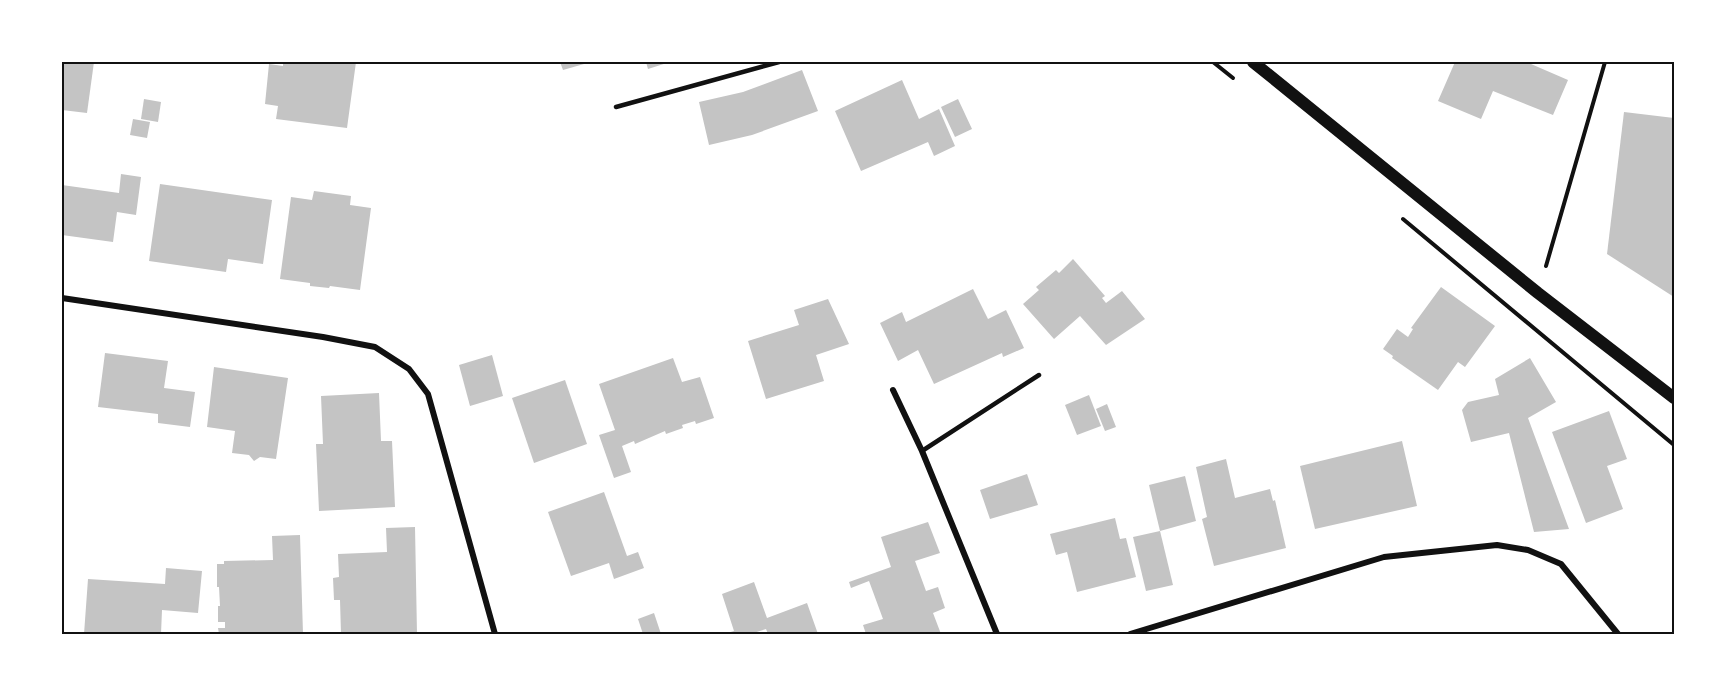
<svg xmlns="http://www.w3.org/2000/svg" width="1736" height="696" font-family="Spectral,serif">
	<style>
		.building { fill: #c4c4c4 }
		.lines { fill: none; stroke-linecap: round; stroke-linejoin: round }
		.path { stroke: #111; stroke-width: 4 }
		.service { stroke: #111; stroke-width: 4.5 }
		.minor { stroke: #111; stroke-width: 6 }
		.secondary { stroke: #111; stroke-width: 12 }
		.neatline { fill: none; stroke: #111; stroke-width: 2 }
	</style>
	<rect width="100%" height="100%" fill="#fff"/>
	<!-- building -->
	<g class="building">
		<path d="M 62,62 L 94,62 L 87,113 L 62,110 Z"/>
		<path d="M 283,62 L 356,62 L 347,128 L 276,119 L 278,106 L 265,104 L 269,64 L 283,66 Z"/>
		<path d="M 560,62 L 591,62 L 563,70 Z"/>
		<path d="M 646,62 L 670,62 L 648,69 Z"/>
		<path d="M 1455,62 L 1533,62 L 1531,64 L 1568,80 L 1553,115 L 1493,91 L 1481,119 L 1438,101 Z"/>
		<path d="M 802,70 L 818,111 L 752,135 L 709,145 L 699,102 L 743,92 Z"/>
		<path d="M 902,80 L 919,119 L 939,109 L 955,146 L 934,156 L 928,142 L 861,171 L 835,111 Z"/>
		<path d="M 144,99 L 161,102 L 158,122 L 141,119 Z"/>
		<path d="M 958,99 L 972,129 L 955,137 L 941,107 Z"/>
		<path d="M 1624,112 L 1674,118 L 1674,297 L 1607,254 Z"/>
		<path d="M 133,119 L 150,122 L 147,138 L 130,135 Z"/>
		<path d="M 121,174 L 141,177 L 136,215 L 117,212 L 113,242 L 62,235 L 62,185 L 119,193 Z"/>
		<path d="M 160,184 L 272,200 L 263,264 L 228,259 L 226,272 L 149,261 Z"/>
		<path d="M 314,191 L 351,196 L 350,205 L 371,208 L 360,290 L 330,286 L 329,288 L 310,286 L 310,283 L 280,279 L 291,197 L 312,200 Z"/>
		<path d="M 1073,259 L 1105,296 L 1102,298 L 1106,303 L 1122,291 L 1145,319 L 1106,345 L 1080,316 L 1054,339 L 1023,304 L 1039,290 L 1036,287 L 1056,270 L 1059,273 Z"/>
		<path d="M 1441,287 L 1495,326 L 1465,367 L 1458,362 L 1438,390 L 1392,358 L 1393,356 L 1383,349 L 1397,329 L 1408,337 L 1413,329 L 1411,328 Z"/>
		<path d="M 973,289 L 988,319 L 1006,310 L 1024,348 L 1003,357 L 1002,353 L 934,384 L 918,350 L 898,361 L 880,323 L 902,312 L 906,322 Z"/>
		<path d="M 828,299 L 849,344 L 816,355 L 824,381 L 766,399 L 748,341 L 799,325 L 794,310 Z"/>
		<path d="M 105,353 L 168,361 L 164,388 L 195,392 L 190,427 L 158,423 L 158,414 L 98,407 Z"/>
		<path d="M 492,355 L 503,396 L 470,406 L 459,365 Z"/>
		<path d="M 673,358 L 682,382 L 700,377 L 714,418 L 696,424 L 695,421 L 682,425 L 683,428 L 666,434 L 665,431 L 635,444 L 634,441 L 622,446 L 631,472 L 614,478 L 599,435 L 615,430 L 599,384 Z"/>
		<path d="M 1530,358 L 1556,402 L 1528,418 L 1569,529 L 1534,532 L 1509,433 L 1471,442 L 1462,410 L 1468,402 L 1499,395 L 1495,379 Z"/>
		<path d="M 214,367 L 288,378 L 276,459 L 260,457 L 254,461 L 249,455 L 232,453 L 235,431 L 207,427 Z"/>
		<path d="M 565,380 L 587,444 L 534,463 L 512,398 Z"/>
		<path d="M 379,393 L 381,441 L 392,441 L 395,507 L 319,511 L 316,444 L 323,444 L 321,396 Z"/>
		<path d="M 1089,395 L 1101,426 L 1077,435 L 1065,405 Z"/>
		<path d="M 1107,404 L 1116,427 L 1105,431 L 1096,409 Z"/>
		<path d="M 1609,411 L 1627,459 L 1607,466 L 1623,509 L 1586,523 L 1552,432 Z"/>
		<path d="M 1402,441 L 1417,506 L 1315,529 L 1300,466 Z"/>
		<path d="M 1226,459 L 1235,498 L 1270,489 L 1273,501 L 1275,500 L 1286,548 L 1214,566 L 1202,519 L 1207,517 L 1196,467 Z"/>
		<path d="M 1027,474 L 1038,505 L 990,519 L 980,490 Z"/>
		<path d="M 1185,476 L 1196,521 L 1160,531 L 1149,485 Z"/>
		<path d="M 604,492 L 627,556 L 638,552 L 644,568 L 614,579 L 609,563 L 571,576 L 548,512 Z"/>
		<path d="M 1115,518 L 1120,539 L 1126,538 L 1136,577 L 1077,592 L 1067,552 L 1056,555 L 1050,534 Z"/>
		<path d="M 928,522 L 940,553 L 915,561 L 926,591 L 938,587 L 945,608 L 933,613 L 941,634 L 866,634 L 863,625 L 883,619 L 869,581 L 851,588 L 849,582 L 891,567 L 881,537 Z"/>
		<path d="M 415,527 L 417,634 L 341,634 L 340,600 L 334,600 L 333,578 L 339,577 L 338,554 L 387,552 L 386,528 Z"/>
		<path d="M 1160,531 L 1173,585 L 1146,591 L 1133,537 Z"/>
		<path d="M 300,535 L 303,634 L 219,634 L 218,628 L 225,628 L 225,622 L 218,622 L 218,606 L 220,606 L 219,587 L 217,587 L 217,564 L 224,564 L 224,561 L 273,560 L 272,536 Z"/>
		<path d="M 166,568 L 202,571 L 198,613 L 162,610 L 161,634 L 84,634 L 88,579 L 165,584 Z"/>
		<path d="M 754,582 L 767,618 L 807,603 L 818,634 L 768,634 L 766,629 L 750,634 L 724,634 L 734,631 L 722,594 Z"/>
		<path d="M 654,613 L 661,634 L 643,634 L 638,619 Z"/>
	</g>
	<g class="lines">
		<!-- path -->
		<g class="path">
			<path d="M 1213,62 L 1233,78"/>
			<path d="M 1403,219 L 1674,445"/>
			<path d="M 1546,266 L 1605,62"/>
		</g>
		<!-- service -->
		<g class="service">
			<path d="M 616,107 L 779,62"/>
			<path d="M 922,451 L 1039,375"/>
		</g>
		<!-- minor -->
		<g class="minor">
			<path d="M 62,298 L 323,337 L 375,347 L 409,369 L 428,394 L 495,634"/>
			<path d="M 893,390 L 922,451 L 997,634"/>
			<path d="M 1130,634 L 1384,557 L 1497,545 L 1528,550 L 1561,564 L 1618,634"/>
		</g>
		<!-- secondary -->
		<path class="secondary" d="M 1253,62 L 1538,293 L 1674,398"/>
	</g>
	<!-- border -->
	<rect width="1736" height="696" fill="none" stroke="#ffffff" stroke-width="126"/>
	<rect x="63" y="63" width="1610" height="570" class="neatline"/>
</svg>
